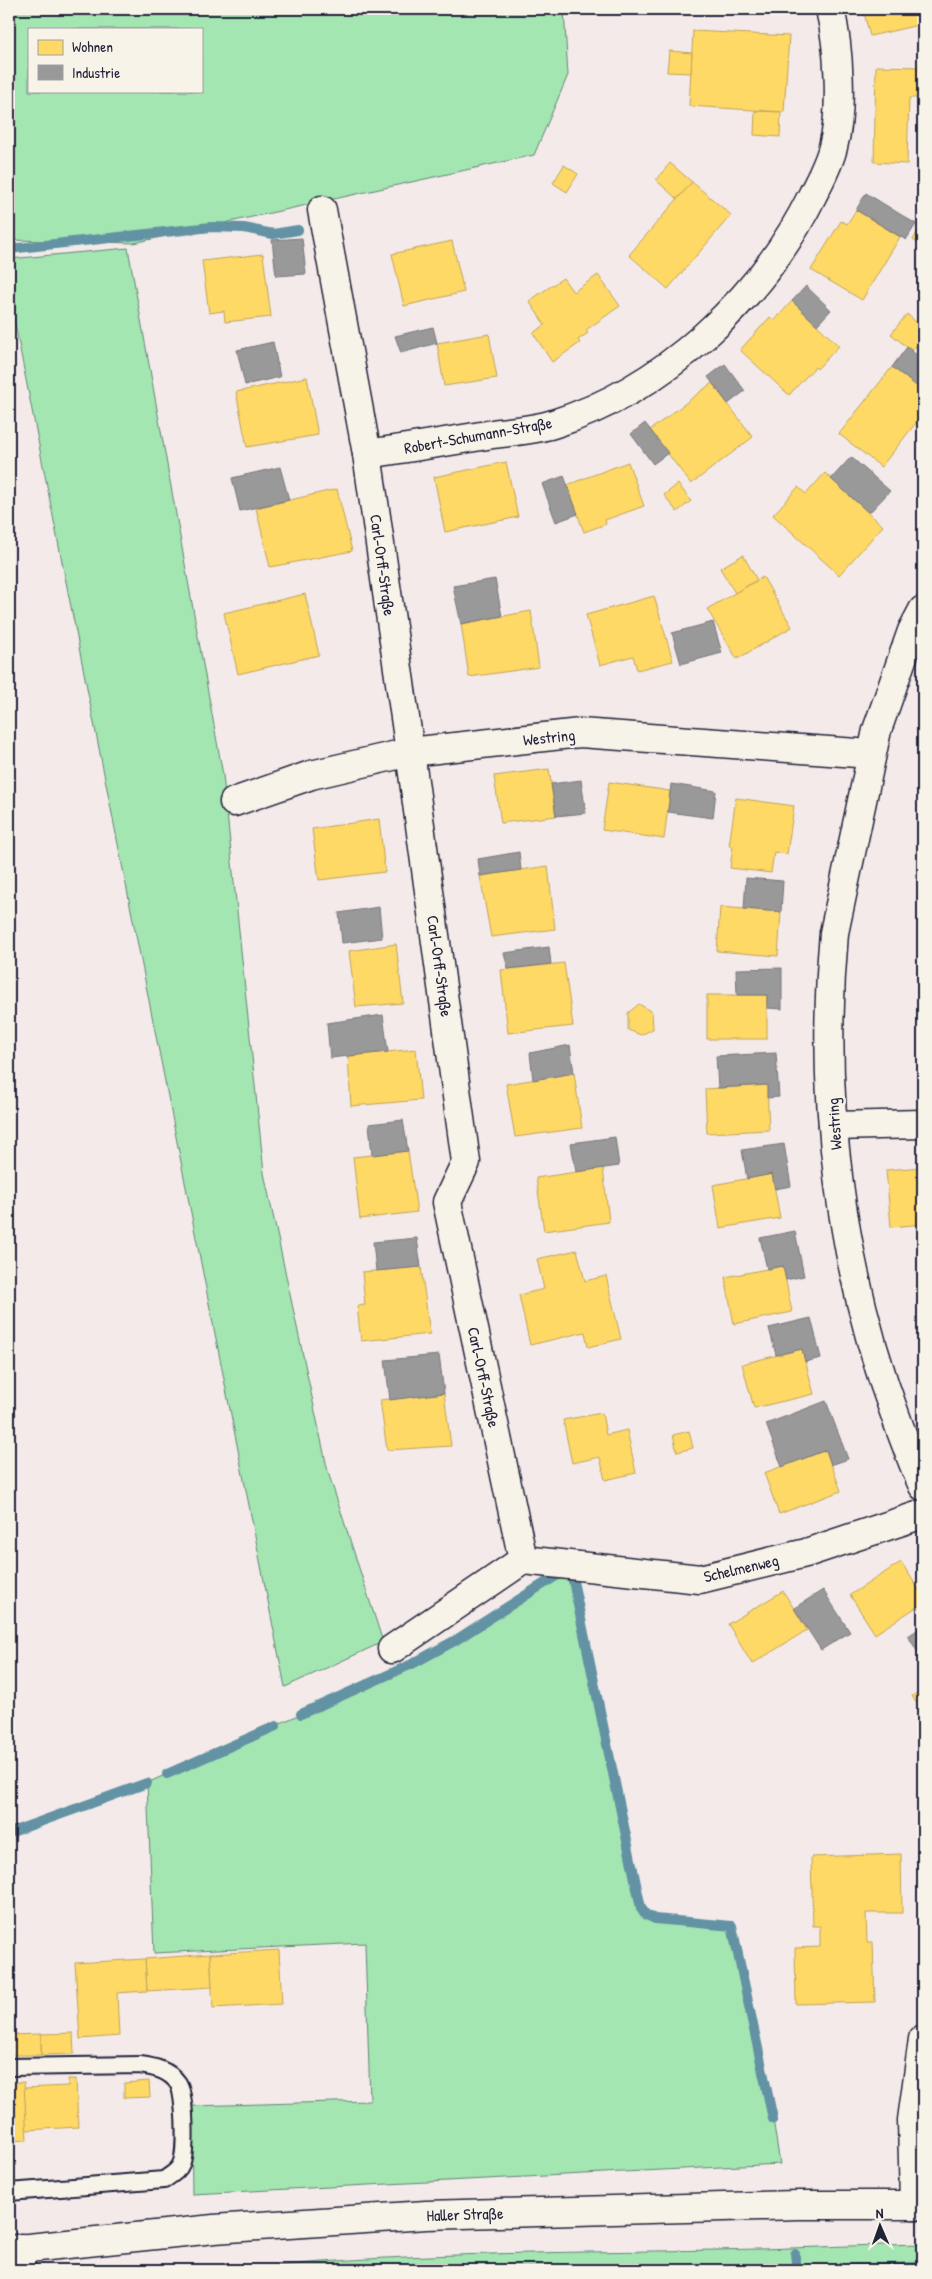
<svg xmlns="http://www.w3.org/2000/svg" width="932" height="2279" font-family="'Patrick Hand',sans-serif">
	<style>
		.built { fill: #f0e0ed }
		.green { fill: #a3e6b1; stroke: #628476; fill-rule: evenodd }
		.homes { fill: #ffd966; stroke: #bda259 }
		.industry { fill: #999; stroke: #75757d }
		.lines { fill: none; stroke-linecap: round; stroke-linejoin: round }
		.stream { stroke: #6292a3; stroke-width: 10 }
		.lane-casing { stroke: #22223b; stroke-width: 20 }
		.street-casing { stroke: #22223b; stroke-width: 31 }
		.secondary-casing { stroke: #22223b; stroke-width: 31 }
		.lane { stroke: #f7f3e8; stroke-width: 16 }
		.street { stroke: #f7f3e8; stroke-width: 28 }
		.secondary { stroke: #f7f3e8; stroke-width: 28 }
		.labels { text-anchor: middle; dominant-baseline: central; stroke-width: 5; stroke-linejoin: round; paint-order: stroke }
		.street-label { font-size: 16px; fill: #22223b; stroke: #f7f3e8 }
	</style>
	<rect width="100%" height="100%" fill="#f4eaea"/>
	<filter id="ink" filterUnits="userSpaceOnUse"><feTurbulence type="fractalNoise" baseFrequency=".02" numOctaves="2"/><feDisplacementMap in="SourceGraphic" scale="10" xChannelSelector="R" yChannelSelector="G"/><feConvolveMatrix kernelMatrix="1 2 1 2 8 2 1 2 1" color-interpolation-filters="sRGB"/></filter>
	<g filter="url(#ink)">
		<!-- built -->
		<path class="built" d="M 885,2267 L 923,2268 L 923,2270 L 841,2270 Z"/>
		<!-- green -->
		<g class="green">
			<path d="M 9,9 L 564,9 L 568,75 L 534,155 L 134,243 L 9,240 ZM 29,29 L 201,29 L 201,91 L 29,91 Z"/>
			<path d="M 128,248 L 223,775 L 264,1173 L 328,1472 L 383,1642 L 285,1687 L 9,294 L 9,259 Z"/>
			<path d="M 559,1574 L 572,1576 L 573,1580 L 641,1908 L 646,1915 L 655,1919 L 732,1926 L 773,2119 L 780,2164 L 192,2194 L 191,2106 L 370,2101 L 365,1943 L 154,1953 L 147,1783 L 412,1664 L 456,1640 Z"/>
			<path d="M 923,2244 L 923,2267 L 887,2265 L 811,2270 L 237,2270 C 395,2252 557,2253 716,2250 C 785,2249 854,2245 923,2244 Z"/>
		</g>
		<!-- homes -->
		<g class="homes">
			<path d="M 863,9 L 923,9 L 923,24 L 870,36 Z"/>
			<path d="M 693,31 L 789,36 L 784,112 L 689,106 Z"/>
			<path d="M 669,51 L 692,53 L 691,73 L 667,72 Z"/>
			<path d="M 876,66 L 923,67 L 923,98 L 909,98 L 907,164 L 874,162 Z"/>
			<path d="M 755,111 L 781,112 L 780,137 L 754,135 Z"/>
			<path d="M 670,163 L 692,182 L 677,199 L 656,180 Z"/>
			<path d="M 564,165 L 578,174 L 567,192 L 553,183 Z"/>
			<path d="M 692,182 L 731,215 L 668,289 L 629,255 Z"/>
			<path d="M 856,210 L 900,237 L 862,300 L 811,270 L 841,221 L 847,224 Z"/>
			<path d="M 920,228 L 923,230 L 923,246 L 913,240 Z"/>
			<path d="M 452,241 L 464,292 L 404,306 L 392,254 Z"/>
			<path d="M 263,254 L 271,317 L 225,322 L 224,311 L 209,313 L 202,261 Z"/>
			<path d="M 598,275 L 620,306 L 586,330 L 588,333 L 578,340 L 580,343 L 552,362 L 533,333 L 545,325 L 529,301 L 563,278 L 573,292 Z"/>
			<path d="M 792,301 L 839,346 L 817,369 L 815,367 L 789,395 L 740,350 L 770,317 L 774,321 Z"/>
			<path d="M 907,314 L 923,328 L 923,337 L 912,351 L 891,334 Z"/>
			<path d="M 489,334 L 497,378 L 444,386 L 437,343 Z"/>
			<path d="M 892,367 L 923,391 L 923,414 L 881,467 L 839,434 Z"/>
			<path d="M 307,377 L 318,435 L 247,447 L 236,392 Z"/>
			<path d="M 712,383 L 753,437 L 691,484 L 650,430 Z"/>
			<path d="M 506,462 L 518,517 L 445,532 L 434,477 Z"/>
			<path d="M 628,462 L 644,506 L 605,520 L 606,524 L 584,532 L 567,485 Z"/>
			<path d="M 825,473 L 883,526 L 839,575 L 773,515 L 798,487 L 806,494 Z"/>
			<path d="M 678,484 L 691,501 L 677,512 L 664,495 Z"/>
			<path d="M 337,489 L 352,551 L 270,567 L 256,508 Z"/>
			<path d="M 743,555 L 757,580 L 735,593 L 720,568 Z"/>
			<path d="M 763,577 L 792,627 L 737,659 L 707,609 Z"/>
			<path d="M 305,594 L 319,655 L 238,674 L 224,613 Z"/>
			<path d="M 654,596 L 673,661 L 637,670 L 633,656 L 600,665 L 586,615 Z"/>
			<path d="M 531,611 L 539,667 L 469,677 L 461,624 Z"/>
			<path d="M 549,769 L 556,816 L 501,823 L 494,776 Z"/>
			<path d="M 609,782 L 670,791 L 664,839 L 602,830 Z"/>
			<path d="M 736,798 L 794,806 L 787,854 L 774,852 L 771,873 L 730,868 L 733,846 L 729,846 Z"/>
			<path d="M 379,819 L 385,872 L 319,880 L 312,829 Z"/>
			<path d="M 548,866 L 555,929 L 491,937 L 480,876 Z"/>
			<path d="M 720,907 L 781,912 L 778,956 L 717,951 Z"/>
			<path d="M 396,944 L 403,1003 L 356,1007 L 349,951 Z"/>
			<path d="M 564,963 L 573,1026 L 508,1033 L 501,970 Z"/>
			<rect x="707" y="995" width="60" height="44"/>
			<path d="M 639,1004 L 652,1012 L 653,1029 L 641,1035 L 628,1030 L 628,1013 Z"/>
			<path d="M 416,1049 L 421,1100 L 351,1106 L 348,1056 Z"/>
			<path d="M 574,1073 L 582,1128 L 515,1137 L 506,1084 Z"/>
			<path d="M 767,1085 L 769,1130 L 707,1133 L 705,1089 Z"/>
			<path d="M 408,1151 L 417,1212 L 360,1219 L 353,1157 Z"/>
			<path d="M 923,1167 L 923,1224 L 891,1227 L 886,1170 Z"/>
			<path d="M 603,1168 L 609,1222 L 544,1231 L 536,1178 Z"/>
			<path d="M 772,1174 L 780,1218 L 720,1228 L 713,1185 Z"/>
			<path d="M 577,1250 L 585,1281 L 606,1276 L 621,1339 L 588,1347 L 585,1332 L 530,1345 L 519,1295 L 544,1289 L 537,1259 Z"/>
			<path d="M 783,1266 L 792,1312 L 734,1324 L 725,1277 Z"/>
			<path d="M 421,1267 L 430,1334 L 361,1341 L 357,1306 L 365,1305 L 362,1272 Z"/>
			<path d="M 918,1283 L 923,1283 L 923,1338 Z"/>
			<path d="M 802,1349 L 814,1394 L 754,1408 L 742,1364 Z"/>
			<path d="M 444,1393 L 451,1446 L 387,1450 L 380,1400 Z"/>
			<path d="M 602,1413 L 606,1435 L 627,1430 L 636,1473 L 605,1480 L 600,1457 L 572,1463 L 563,1420 Z"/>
			<path d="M 689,1431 L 693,1448 L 677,1452 L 673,1435 Z"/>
			<path d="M 826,1450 L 841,1491 L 779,1514 L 764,1473 Z"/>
			<path d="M 901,1562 L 923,1596 L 923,1603 L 875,1634 L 850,1595 Z"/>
			<path d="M 783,1591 L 807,1630 L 752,1664 L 728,1624 Z"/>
			<path d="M 923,1689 L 923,1714 L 912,1696 Z"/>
			<path d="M 901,1854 L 902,1913 L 866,1913 L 867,1942 L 873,1942 L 875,2002 L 796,2004 L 795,1948 L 820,1947 L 820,1926 L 813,1926 L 811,1857 Z"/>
			<path d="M 279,1950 L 282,2004 L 213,2008 L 210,1954 Z"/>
			<path d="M 210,1954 L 212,1987 L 147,1991 L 145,1959 Z"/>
			<path d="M 145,1959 L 147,1991 L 117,1993 L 119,2036 L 80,2039 L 75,1963 Z"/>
			<path d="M 73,2033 L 74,2054 L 41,2055 L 41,2034 Z"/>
			<path d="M 41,2034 L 41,2055 L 9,2055 L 9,2035 Z"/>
			<path d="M 68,2079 L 76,2079 L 78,2127 L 26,2130 L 24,2088 L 68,2086 Z"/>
			<path d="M 149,2081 L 150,2097 L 124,2098 L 124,2083 Z"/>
			<path d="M 24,2082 L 27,2140 L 9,2141 L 9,2083 Z"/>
		</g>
		<!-- industry -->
		<g class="industry">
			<path d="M 866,193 L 916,224 L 906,240 L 856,210 Z"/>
			<path d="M 302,238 L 306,274 L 276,276 L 272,240 Z"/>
			<path d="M 806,286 L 831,310 L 817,325 L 792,301 Z"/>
			<path d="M 433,327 L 437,343 L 401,353 L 395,336 Z"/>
			<path d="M 273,342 L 280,377 L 245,385 L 237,350 Z"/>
			<path d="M 907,347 L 923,360 L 923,391 L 892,367 Z"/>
			<path d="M 725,364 L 745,391 L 728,404 L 708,377 Z"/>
			<path d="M 645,423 L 668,453 L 653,464 L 631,434 Z"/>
			<path d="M 851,457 L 890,491 L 869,513 L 831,479 Z"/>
			<path d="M 280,467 L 289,500 L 240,511 L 232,478 Z"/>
			<path d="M 564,476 L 578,514 L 556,522 L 542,484 Z"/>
			<path d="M 495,579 L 502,616 L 461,624 L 453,586 Z"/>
			<path d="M 713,622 L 722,653 L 681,664 L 672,633 Z"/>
			<path d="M 581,780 L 586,813 L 556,816 L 551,784 Z"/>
			<path d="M 671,784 L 716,791 L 713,818 L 668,812 Z"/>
			<path d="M 519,852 L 521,870 L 480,876 L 478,859 Z"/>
			<path d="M 746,878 L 783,881 L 781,912 L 744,909 Z"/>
			<path d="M 379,907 L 382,938 L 342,943 L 339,913 Z"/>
			<path d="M 549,947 L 551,964 L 508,969 L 504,953 Z"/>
			<path d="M 782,968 L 782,1009 L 767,1008 L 767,995 L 737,995 L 736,969 Z"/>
			<path d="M 383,1015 L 388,1052 L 330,1058 L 327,1023 Z"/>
			<path d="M 570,1045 L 574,1073 L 533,1080 L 530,1053 Z"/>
			<path d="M 776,1053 L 779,1097 L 767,1098 L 767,1085 L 718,1088 L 716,1056 Z"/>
			<path d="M 403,1120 L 408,1151 L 372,1155 L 369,1124 Z"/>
			<path d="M 615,1137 L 619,1166 L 576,1172 L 571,1143 Z"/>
			<path d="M 784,1144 L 791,1186 L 775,1189 L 772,1174 L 747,1179 L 742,1150 Z"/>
			<path d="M 795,1231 L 804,1276 L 786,1280 L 783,1266 L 767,1269 L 760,1238 Z"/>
			<path d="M 417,1238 L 421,1267 L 376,1271 L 373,1242 Z"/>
			<path d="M 811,1318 L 821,1358 L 805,1362 L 802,1349 L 776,1355 L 769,1328 Z"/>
			<path d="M 439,1355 L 444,1393 L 390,1400 L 385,1360 Z"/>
			<path d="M 826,1401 L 848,1459 L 831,1465 L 826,1450 L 782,1467 L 766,1424 Z"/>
			<path d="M 823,1590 L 850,1632 L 821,1650 L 794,1608 Z"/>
			<path d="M 923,1626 L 923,1661 L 908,1636 Z"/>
		</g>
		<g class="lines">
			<!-- stream -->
			<g class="stream">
				<path d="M 9,249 L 211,227 L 244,228 L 273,234 L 298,230"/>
				<path d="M 301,1714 L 412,1664 L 456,1640 L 559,1574 L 565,1573 L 572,1576 L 641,1908 L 646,1915 L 655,1919 L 732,1926 L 773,2119"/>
				<path d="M 167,1774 L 276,1726"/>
				<path d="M 9,1833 L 147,1783"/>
				<path d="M 795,2254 L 797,2270"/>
				<path d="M 815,2270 L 923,2267"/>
			</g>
			<!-- lane casing -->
			<g class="lane-casing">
				<path id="lane" d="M 9,2067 L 140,2065 C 154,2067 169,2070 178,2083 C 185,2093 187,2152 181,2164 C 178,2172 170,2175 164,2180 L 9,2192"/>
			</g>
			<!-- street casing -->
			<g class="street-casing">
				<g id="street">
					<path d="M 322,210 L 367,454 L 410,752 L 466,1162 L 447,1202 L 523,1560 L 392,1649"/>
					<path d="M 367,454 C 409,448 451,441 493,434 C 513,431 534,430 553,424 C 663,390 762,298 812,196 C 820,180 829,164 833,147 C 843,110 839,47 830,9"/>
					<path d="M 923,610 L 912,631 L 877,730 L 834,933 C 819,1097 840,1268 898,1423 C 906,1444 913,1465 923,1486"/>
					<path d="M 234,802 L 311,775 L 410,752 L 580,733 L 871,754"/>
					<path d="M 833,1126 L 923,1124"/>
					<path d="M 523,1560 L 700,1579 L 806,1553 L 923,1514"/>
					<path d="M 914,2205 L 912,2120 L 923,2039"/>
					<path d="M 20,2270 L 21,2248"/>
				</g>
			</g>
			<!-- secondary casing -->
			<g class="secondary-casing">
				<path id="secondary" d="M 9,2250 L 214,2229 L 426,2215 L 798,2205 L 923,2205"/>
			</g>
			<!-- lane -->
			<use href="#lane" class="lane"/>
			<!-- street -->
			<use href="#street" class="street"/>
			<!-- secondary -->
			<use href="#secondary" class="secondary"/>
		</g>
	</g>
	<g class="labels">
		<!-- street labels -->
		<g class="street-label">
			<text transform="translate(478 435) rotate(-10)">Robert-Schumann-Straße</text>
			<text transform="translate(383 565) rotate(82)">Carl-Orff-Straße</text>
			<text transform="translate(549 737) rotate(-6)">Westring</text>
			<text transform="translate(440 966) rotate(82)">Carl-Orff-Straße</text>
			<text transform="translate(834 1124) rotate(-94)">Westring</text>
			<text transform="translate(484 1377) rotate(78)">Carl-Orff-Straße</text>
			<text transform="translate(741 1568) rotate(-13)">Schelmenweg</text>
			<text transform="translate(465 2214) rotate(-2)">Haller Straße</text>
		</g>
	</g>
	<!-- margin -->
	<rect width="932" height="2279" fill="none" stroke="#f7f3e8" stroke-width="30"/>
	<rect x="15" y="15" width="902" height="2249" fill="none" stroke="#22223b" stroke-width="2" filter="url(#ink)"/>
	<!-- legend -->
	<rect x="28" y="28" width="175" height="65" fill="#f7f3e8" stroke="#a29fa3"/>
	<rect x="38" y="40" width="25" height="15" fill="#ffd966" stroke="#a29fa3"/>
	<text x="72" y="52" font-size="15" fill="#22223b">Wohnen</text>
	<rect x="38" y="65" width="25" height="15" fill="#999999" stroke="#a29fa3"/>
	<text x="72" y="78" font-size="15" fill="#22223b">Industrie</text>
	<!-- north arrow -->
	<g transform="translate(880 2226) rotate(358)" stroke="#f7f3e8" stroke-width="4" paint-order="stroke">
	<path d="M0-4L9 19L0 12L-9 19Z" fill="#22223b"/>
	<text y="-8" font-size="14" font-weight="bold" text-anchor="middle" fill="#22223b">N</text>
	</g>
</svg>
